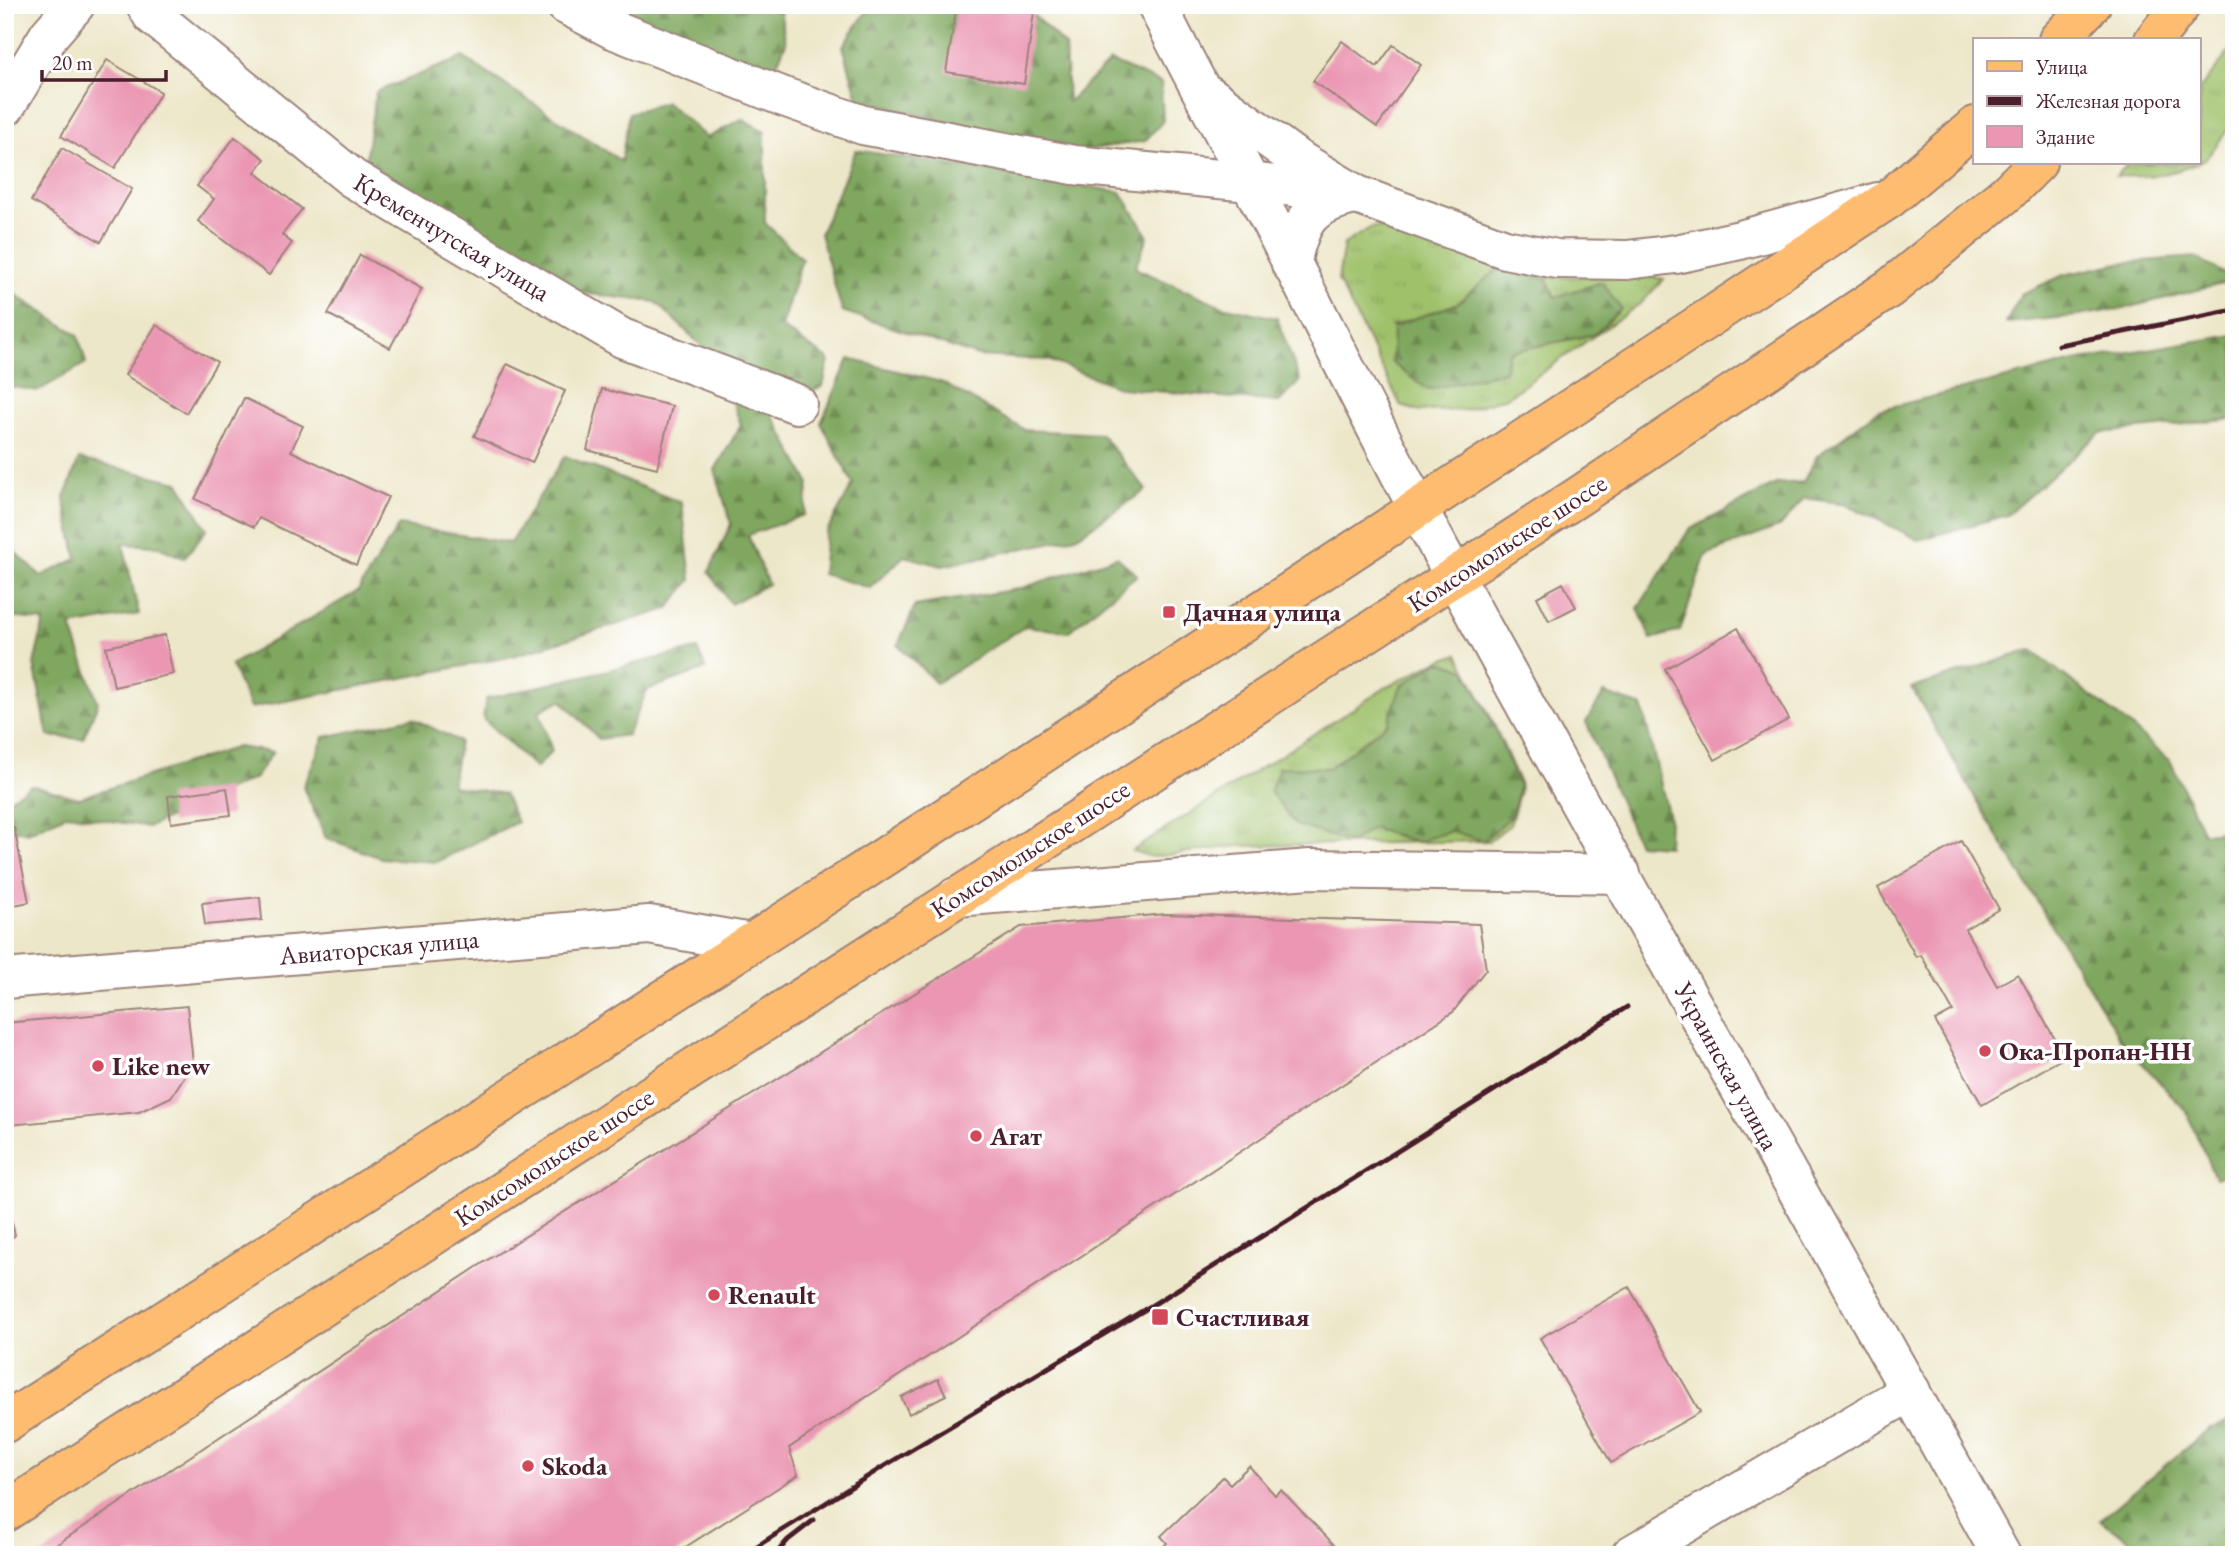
<svg xmlns="http://www.w3.org/2000/svg" width="2239" height="1560" font-family="'EB Garamond',serif">
	<style>
		.grass { fill: url(#grass-tufts); stroke: #74704a; stroke-width: 2; fill-rule: evenodd }
		.forest { fill: url(#forest-firs); stroke: #646344; stroke-width: 2 }
		.building { fill: #eb97b3 }
		.lines { fill: none; stroke-linecap: round; stroke-linejoin: round }
		.minor-casing { stroke: #9c837a; stroke-width: 42 }
		.tertiary-casing { stroke: #9c837a; stroke-width: 42 }
		.primary-casing { stroke: #9c837a; stroke-width: 42 }
		.minor { stroke: #fff; stroke-width: 38 }
		.tertiary { stroke: #fff; stroke-width: 38 }
		.primary { stroke: #febc70; stroke-width: 38 }
		.rail { stroke: #4a1f2b; stroke-width: 5 }
		.poi-dot { fill: #d1495b; stroke: #fff; stroke-width: 2.5 }
		.labels { text-anchor: middle; dominant-baseline: central; stroke-width: 7; stroke-linejoin: round; paint-order: stroke }
		.street-label { font-size: 26px; fill: #4a1f2b; stroke: #fff }
		.poi-label { font-size: 26px; font-weight: bold; fill: #4a1f2b; stroke: #fff; text-anchor: start }
	</style>
	<defs>
		<pattern id="grass-tufts" width="24" height="20" patternUnits="userSpaceOnUse" patternTransform="scale(1.75)"><rect width="24" height="20" fill="#9fc16a"/><path d="M3 7l-1-3M5 7V3M7 7l1-3M15 17l-1-3M17 17v-4M19 17l1-3" fill="none" stroke="#8aa55c"/></pattern>
		<pattern id="forest-firs" width="22" height="20" patternUnits="userSpaceOnUse" patternTransform="scale(1.75)"><rect width="22" height="20" fill="#7fa75e"/><path d="M5 1l3.5 6h-7zM16 11l3.5 6h-7z" fill="#6a874e"/></pattern>
	</defs>
	<rect width="100%" height="100%" fill="#fff"/>
	<filter id="ink" filterUnits="userSpaceOnUse"><feTurbulence type="fractalNoise" baseFrequency=".0143" numOctaves="2"/><feDisplacementMap in="SourceGraphic" scale="14" xChannelSelector="R" yChannelSelector="G"/><feConvolveMatrix kernelMatrix="1 2 1 2 8 2 1 2 1" color-interpolation-filters="sRGB"/></filter>
	<filter id="wash" filterUnits="userSpaceOnUse"><feTurbulence type="fractalNoise" baseFrequency=".00686" numOctaves="4" result="noise"/><feDisplacementMap in="SourceGraphic" scale="28" xChannelSelector="R" yChannelSelector="G"/><feGaussianBlur stdDeviation="1.57" result="paint"/><feColorMatrix in="noise" values="0 0 0 0 0 0 0 0 0 0 0 0 0 0 0 0 0 1.4 0 .05"/><feComposite in="paint" operator="in"/></filter>
	<g filter="url(#wash)">
		<rect width="100%" height="100%" fill="#ede7c9"/>
		<!-- grass -->
		<g class="grass">
			<path d="M 2234,46 L 2234,121 L 2207,158 L 2199,162 L 2199,90 Z"/>
			<path d="M 2129,163 L 2198,163 C 2169,176 2147,177 2116,176 Z"/>
			<path d="M 1372,227 L 1387,228 L 1492,266 L 1555,278 L 1639,274 L 1664,279 L 1641,303 L 1507,397 L 1466,410 L 1418,411 L 1401,406 L 1338,280 L 1344,244 ZM 1555,297 L 1595,334 L 1509,352 L 1393,326 L 1456,304 Z"/>
			<path d="M 1458,654 L 1492,720 L 1519,781 L 1520,791 L 1510,825 L 1489,841 L 1238,846 L 1152,857 L 1132,851 L 1385,688 L 1435,662 ZM 1466,670 L 1495,728 L 1502,749 L 1483,840 L 1451,831 L 1416,842 L 1372,828 L 1279,767 L 1329,768 L 1388,723 L 1402,686 Z"/>
		</g>
		<!-- forest -->
		<g class="forest">
			<path d="M 619,5 L 779,5 L 786,43 L 775,68 L 656,30 Z"/>
			<path d="M 871,5 L 982,5 L 1026,8 L 1065,46 L 1068,102 L 1110,61 L 1161,83 L 1163,121 L 1145,141 L 1067,153 L 858,99 L 843,46 Z"/>
			<path d="M 463,57 L 621,161 L 629,113 L 666,102 L 707,138 L 742,119 L 765,131 L 765,223 L 802,259 L 781,327 L 829,360 L 823,386 L 772,414 L 809,483 L 804,515 L 748,535 L 768,584 L 731,604 L 709,572 L 731,524 L 715,470 L 741,425 L 719,363 L 656,302 L 573,292 L 365,162 L 376,92 Z"/>
			<path d="M 856,150 L 1121,192 L 1148,236 L 1135,268 L 1222,306 L 1277,318 L 1300,381 L 1279,402 L 1121,388 L 1048,360 L 978,356 L 842,311 L 820,234 Z"/>
			<path d="M 2195,257 L 2234,279 L 2234,281 L 2126,308 L 2077,316 L 2006,323 L 2021,294 L 2064,275 L 2119,263 Z"/>
			<path d="M 1498,269 L 1547,279 L 1555,297 L 1602,282 L 1621,309 L 1595,334 L 1509,352 L 1505,371 L 1428,390 L 1392,363 L 1393,326 L 1456,304 Z"/>
			<path d="M 5,294 L 14,294 L 78,335 L 86,363 L 38,391 L 5,386 Z"/>
			<path d="M 2234,335 L 2234,419 L 2100,433 L 2007,515 L 1919,540 L 1846,504 L 1804,498 L 1781,526 L 1706,555 L 1680,631 L 1651,639 L 1638,608 L 1689,530 L 1776,484 L 1803,482 L 1817,456 L 1879,410 L 2075,361 Z"/>
			<path d="M 849,359 L 941,382 L 1025,430 L 1101,434 L 1146,490 L 1076,537 L 942,566 L 904,556 L 870,588 L 822,574 L 826,533 L 853,484 L 821,423 Z"/>
			<path d="M 565,456 L 682,503 L 691,580 L 668,609 L 509,657 L 250,708 L 231,665 L 358,591 L 399,525 L 510,543 Z"/>
			<path d="M 79,459 L 178,482 L 207,529 L 184,558 L 156,546 L 123,544 L 139,614 L 71,626 L 98,703 L 83,739 L 48,736 L 34,664 L 44,621 L 5,616 L 5,543 L 41,576 L 77,559 L 64,499 Z"/>
			<path d="M 1117,557 L 1137,575 L 1068,632 L 1026,626 L 936,683 L 898,645 L 915,606 L 1019,589 Z"/>
			<path d="M 697,649 L 706,669 L 647,690 L 627,735 L 599,739 L 561,700 L 539,711 L 552,751 L 536,768 L 483,719 L 486,699 Z"/>
			<path d="M 2031,650 L 2128,724 L 2171,762 L 2203,833 L 2234,830 L 2234,1173 L 2215,1178 L 2186,1111 L 2121,1040 L 1988,820 L 1912,688 Z"/>
			<path d="M 1440,661 L 1466,670 L 1495,728 L 1519,786 L 1512,816 L 1483,841 L 1451,831 L 1417,842 L 1372,828 L 1351,843 L 1296,825 L 1270,792 L 1279,767 L 1329,768 L 1388,723 L 1401,686 Z"/>
			<path d="M 1604,693 L 1642,706 L 1669,817 L 1668,846 L 1638,844 L 1586,722 Z"/>
			<path d="M 412,718 L 459,741 L 452,786 L 504,794 L 517,822 L 436,862 L 381,858 L 326,838 L 303,787 L 324,737 Z"/>
			<path d="M 237,747 L 273,752 L 255,778 L 149,827 L 67,814 L 27,833 L 5,827 L 5,802 L 31,785 L 79,798 Z"/>
			<path d="M 2234,1419 L 2234,1544 L 2216,1555 L 2151,1555 L 2100,1520 L 2210,1428 Z"/>
		</g>
		<g id="blocks">
			<!-- building -->
			<g class="building">
				<path d="M 957,5 L 1035,5 L 1024,84 L 946,72 Z"/>
				<path d="M 1342,41 L 1377,67 L 1393,45 L 1421,65 L 1377,127 L 1313,81 Z"/>
				<path d="M 107,60 L 161,92 L 115,168 L 61,136 Z"/>
				<path d="M 235,137 L 265,159 L 255,172 L 302,209 L 282,235 L 292,243 L 269,275 L 198,221 L 214,199 L 197,186 Z"/>
				<path d="M 62,148 L 132,189 L 101,242 L 31,201 Z"/>
				<path d="M 360,255 L 422,289 L 390,348 L 328,314 Z"/>
				<path d="M 156,325 L 217,362 L 186,413 L 125,375 Z"/>
				<path d="M 507,364 L 565,391 L 532,463 L 474,436 Z"/>
				<path d="M 602,389 L 672,406 L 657,468 L 587,450 Z"/>
				<path d="M 244,398 L 303,426 L 291,451 L 388,497 L 356,565 L 259,518 L 254,527 L 195,499 Z"/>
				<path d="M 1563,583 L 1576,607 L 1549,621 L 1537,597 Z"/>
				<path d="M 1738,628 L 1789,719 L 1715,760 L 1665,669 Z"/>
				<path d="M 165,635 L 173,674 L 114,687 L 106,647 Z"/>
				<path d="M 227,788 L 231,815 L 171,823 L 168,796 Z"/>
				<path d="M 14,827 L 29,902 L 5,907 L 5,829 Z"/>
				<path d="M 1961,841 L 1999,909 L 1965,929 L 1997,986 L 2018,974 L 2065,1057 L 1982,1105 L 1935,1021 L 1953,1011 L 1921,955 L 1916,957 L 1878,888 Z"/>
				<path d="M 260,897 L 262,920 L 205,925 L 202,903 Z"/>
				<path d="M 1166,914 L 1479,924 L 1486,969 L 1453,1012 L 789,1448 L 798,1475 L 673,1555 L 41,1555 L 489,1259 L 1021,927 Z"/>
				<path d="M 187,1006 L 193,1063 L 171,1097 L 139,1112 L 10,1125 L 5,1069 L 5,1023 Z"/>
				<path d="M 5,1195 L 15,1235 L 5,1244 Z"/>
				<path d="M 1629,1287 L 1700,1412 L 1611,1463 L 1540,1338 Z"/>
				<path d="M 938,1379 L 946,1395 L 909,1414 L 901,1397 Z"/>
				<path d="M 1249,1466 L 1275,1495 L 1281,1490 L 1344,1555 L 1156,1555 L 1167,1543 L 1161,1536 L 1223,1477 L 1230,1484 Z"/>
			</g>
		</g>
	</g>
	<g filter="url(#ink)">
		<use href="#blocks" fill-opacity="0" stroke="#9c837a" stroke-width="2"/>
		<g class="lines">
			<!-- minor casing -->
			<g class="minor-casing">
				<g id="minor">
					<path d="M 146,5 L 152,15 L 352,178 L 622,338 L 797,404"/>
					<path d="M 566,5 L 610,28 L 784,97 L 863,125 L 1074,165 L 1250,182"/>
					<path d="M 5,107 L 49,35 L 75,5"/>
					<path d="M 5,979 L 649,925 L 751,943"/>
					<path d="M 1631,1555 L 1911,1391"/>
				</g>
			</g>
			<!-- tertiary casing -->
			<g class="tertiary-casing">
				<g id="tertiary">
					<path d="M 1157,5 C 1187,66 1220,125 1252,186 C 1319,314 1382,444 1452,572 C 1631,901 1820,1226 2001,1555"/>
					<path d="M 1209,95 L 1297,159 L 1357,195 L 1505,249 L 1557,259 L 1627,260 L 1676,254 L 1740,240 L 1878,202"/>
					<path d="M 1250,182 L 1344,193"/>
					<path d="M 1291,264 C 1301,219 1309,205 1355,195"/>
					<path d="M 956,897 L 1310,869 L 1621,874"/>
				</g>
			</g>
			<!-- primary casing -->
			<g class="primary-casing">
				<g id="primary">
					<path d="M 2058,40 L 2091,5"/>
					<path d="M 2154,40 L 2181,5"/>
					<path d="M 5,1423 L 863,871 L 1698,325 L 1889,199 L 1975,126"/>
					<path d="M 5,1512 L 1579,496 L 1890,288 L 2007,193 L 2037,163"/>
				</g>
			</g>
			<!-- minor -->
			<use href="#minor" class="minor"/>
			<!-- tertiary -->
			<use href="#tertiary" class="tertiary"/>
			<!-- primary -->
			<use href="#primary" class="primary"/>
			<!-- rail -->
			<g class="rail">
				<path d="M 2059,345 L 2234,310"/>
				<path d="M 743,1555 L 886,1465 L 1154,1304 L 1627,1007"/>
				<path d="M 775,1555 L 788,1540 L 814,1520"/>
			</g>
		</g>
	</g>
	<!-- markers -->
	<g class="poi-dot">
		<rect x="1162" y="605" width="14" height="14" rx="3.5"/>
		<circle cx="1985" cy="1051" r="7"/>
		<circle cx="98" cy="1066" r="7"/>
		<circle cx="976" cy="1136" r="7"/>
		<circle cx="714" cy="1295" r="7"/>
		<rect x="1151" y="1308" width="18" height="18" rx="3.5"/>
		<circle cx="528" cy="1466" r="7"/>
	</g>
	<g class="labels">
		<!-- street labels -->
		<g class="street-label">
			<text transform="translate(452 237) rotate(31)">Кременчугская улица</text>
			<text transform="translate(1507 543) rotate(-33)">Комсомольское шоссе</text>
			<text transform="translate(1030 849) rotate(-33)">Комсомольское шоссе</text>
			<text transform="translate(379 947) rotate(-5)">Авиаторская улица</text>
			<text transform="translate(1727 1066) rotate(61)">Украинская улица</text>
			<text transform="translate(554 1157) rotate(-33)">Комсомольское шоссе</text>
		</g>
		<!-- poi labels -->
		<g class="poi-label">
			<text x="1183" y="612">Дачная улица</text>
			<text x="1999" y="1051">Ока-Пропан-НН</text>
			<text x="112" y="1066">Like new</text>
			<text x="990" y="1136">Агат</text>
			<text x="728" y="1295">Renault</text>
			<text x="1176" y="1317">Счастливая</text>
			<text x="542" y="1466">Skoda</text>
		</g>
	</g>
	<!-- margin -->
	<rect width="2239" height="1560" fill="none" stroke="#fff" stroke-width="28"/>
	<!-- legend -->
	<rect x="1973" y="38" width="228" height="126" fill="#ffffff" stroke="#b7a5aa" stroke-width="2"/>
	<rect x="1987" y="61" width="35" height="10" fill="#febc70" stroke="#b7a5aa" stroke-width="2"/>
	<text x="2036" y="74" font-size="21" fill="#4a1f2b">Улица</text>
	<rect x="1987" y="96" width="35" height="10" fill="#4a1f2b" stroke="#b7a5aa" stroke-width="2"/>
	<text x="2036" y="108" font-size="21" fill="#4a1f2b">Железная дорога</text>
	<rect x="1987" y="126" width="35" height="21" fill="#eb97b3" stroke="#b7a5aa" stroke-width="2"/>
	<text x="2036" y="144" font-size="21" fill="#4a1f2b">Здание</text>
	<!-- scale -->
	<path d="M42 70v10h124v-10" fill="none" stroke="#4a1f2b" stroke-width="3.5"/>
	<text x="52" y="70" font-size="21" fill="#4a1f2b" stroke="#ffffff" stroke-width="5" paint-order="stroke">20 m</text>
</svg>
